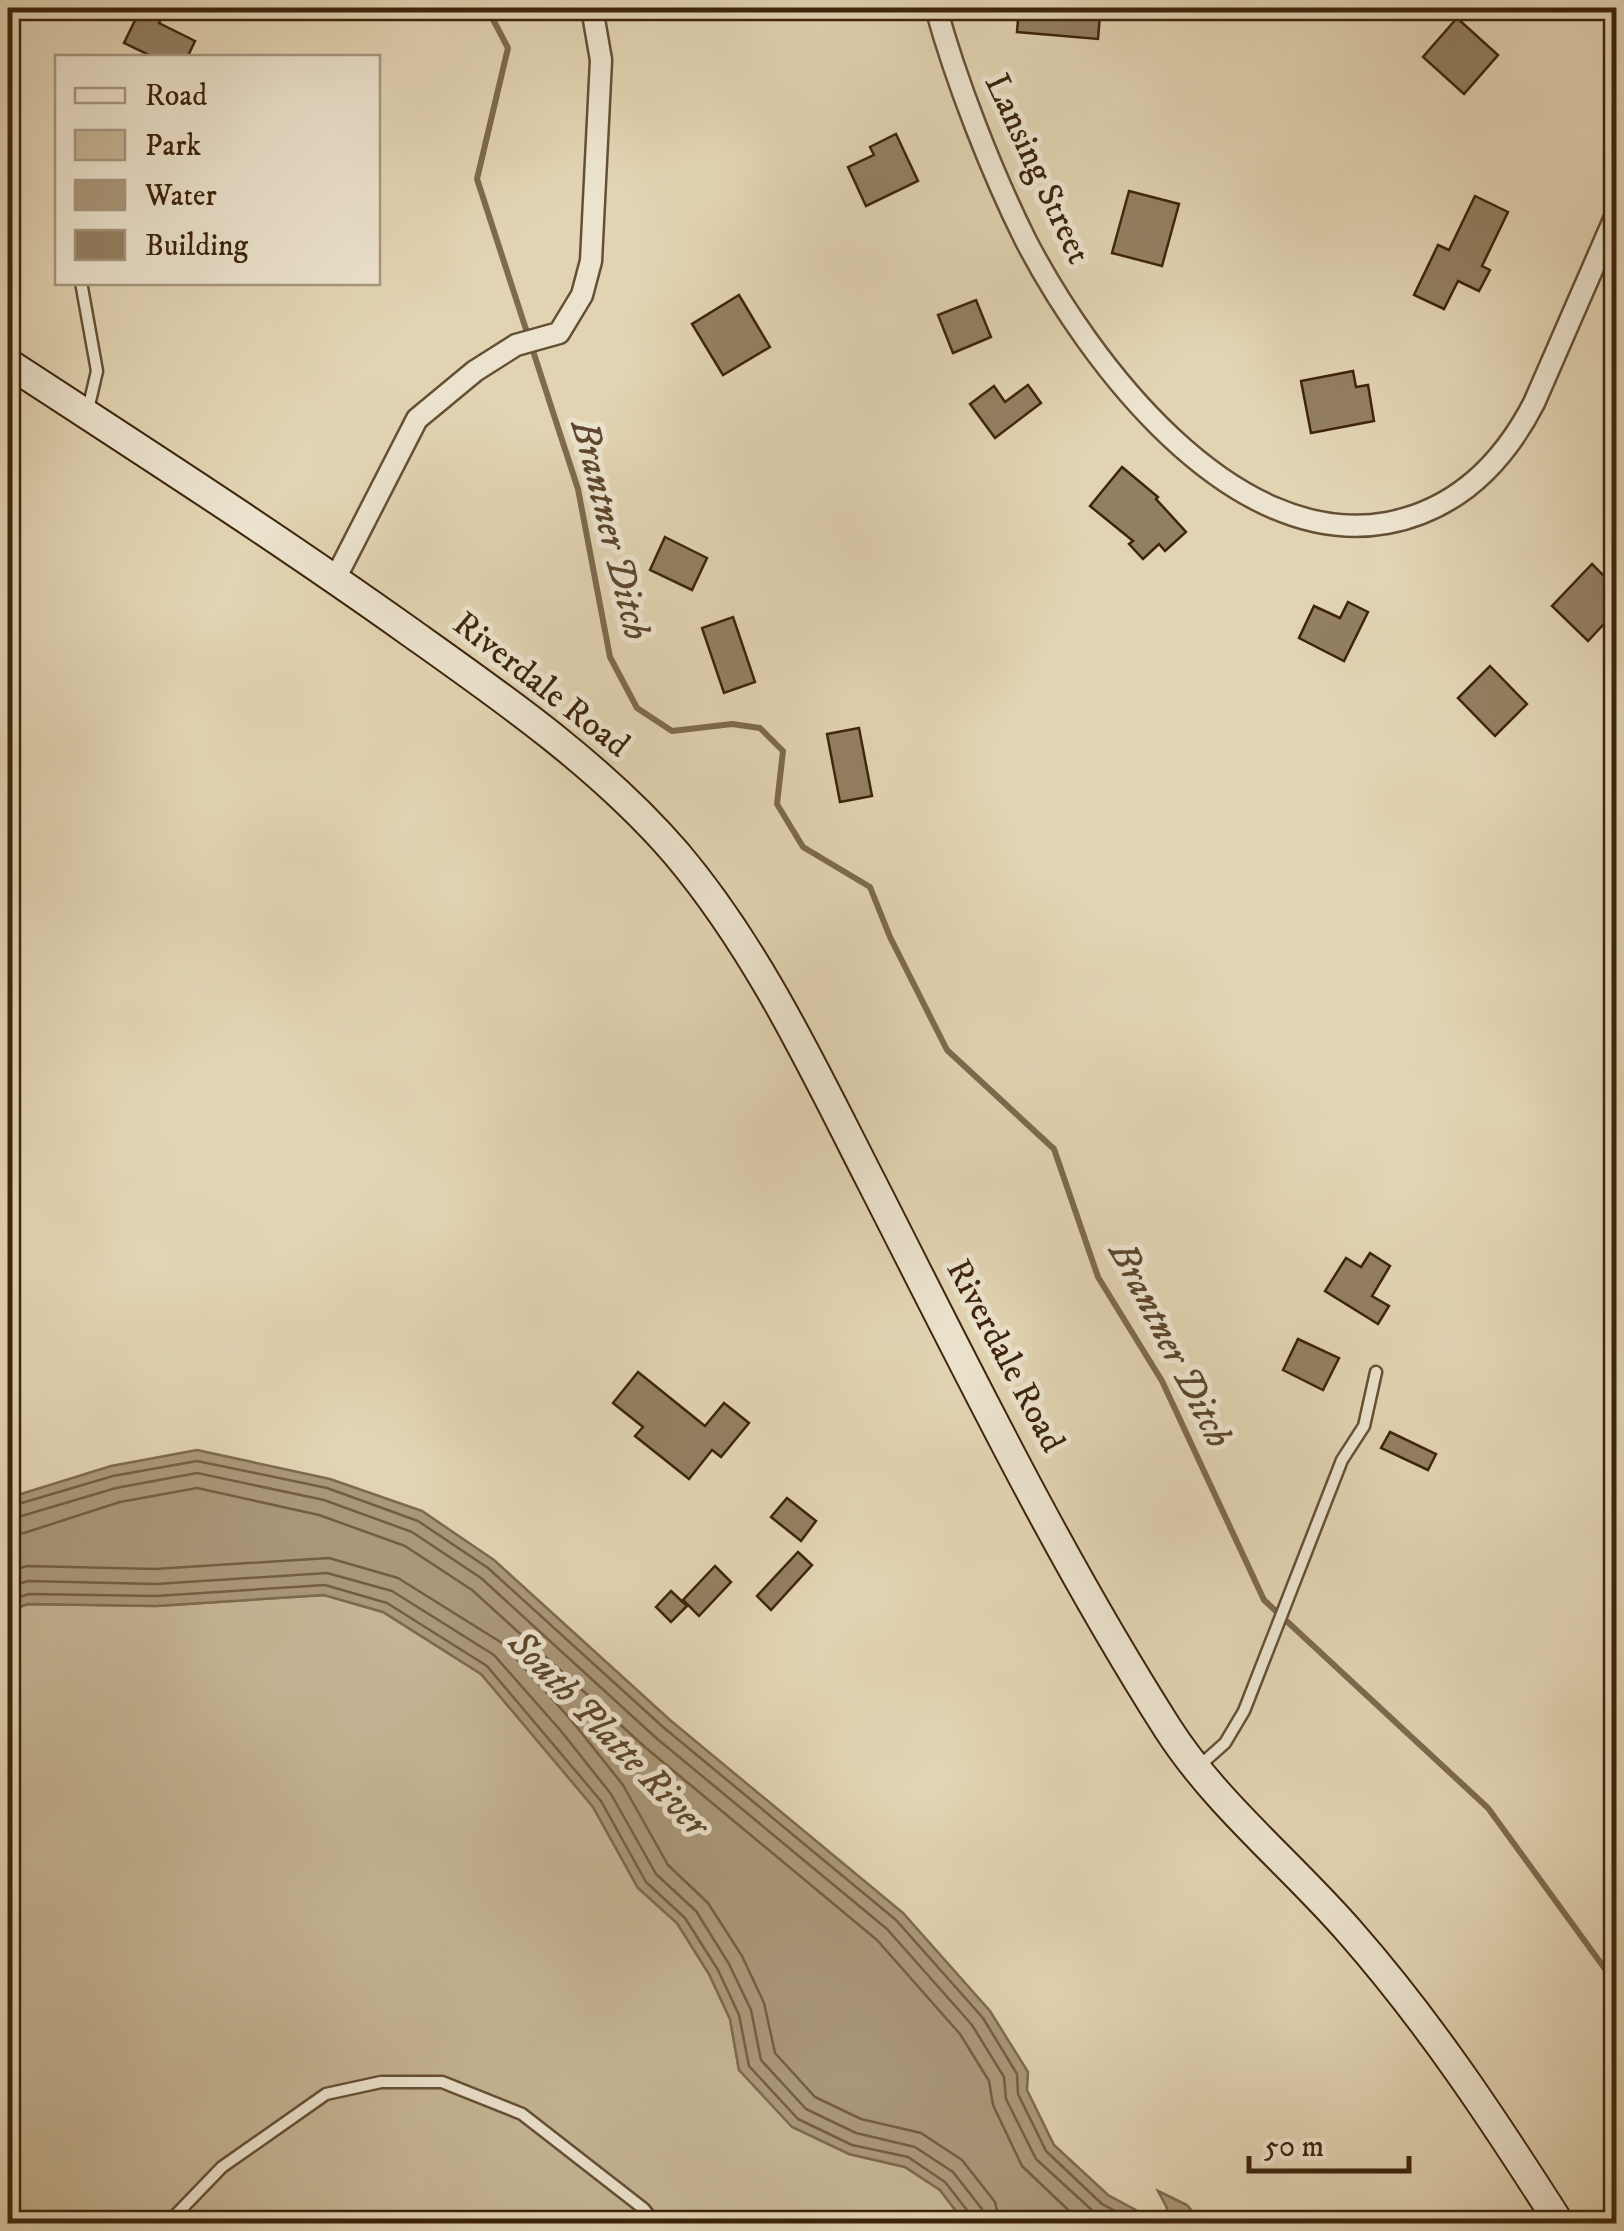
<svg xmlns="http://www.w3.org/2000/svg" width="1624" height="2231" font-family="'IM FELL DW Pica',serif">
	<style>
		.green { fill: #c6b696; stroke: #826d50; stroke-width: 2.5 }
		.water { fill: #aa987a; stroke: #7e6a4e; stroke-width: 2.5 }
		.lines { fill: none; stroke-linecap: round; stroke-linejoin: round }
		.shore { stroke: #745e42; stroke-width: 2.5 }
		.stream { stroke: #7e6a4e; stroke-width: 6 }
		.building { fill: #938062; stroke: #3d240b; stroke-width: 2.5 }
		.lane-casing { stroke: #665035; stroke-width: 15 }
		.street-casing { stroke: #665035; stroke-width: 25 }
		.secondary-casing { stroke: #3d240b; stroke-width: 32 }
		.lane { stroke: #ece3ce; stroke-width: 10 }
		.street { stroke: #ece3ce; stroke-width: 20 }
		.secondary { stroke: #ece3ce; stroke-width: 28 }
		.labels { text-anchor: middle; dominant-baseline: central; stroke-width: 10; stroke-linejoin: round; paint-order: stroke }
		.street-label { font-size: 35px; fill: #3d240b; stroke: #ece3ce }
		.water-label { font-size: 38px; font-style: italic; fill: #5e472c; stroke: #ece3ce }
	</style>
	<rect width="100%" height="100%" fill="#e2d4b3"/>
	<filter id="stains"><feTurbulence type="fractalNoise" baseFrequency=".002" numOctaves="4"/><feColorMatrix values="0 0 0 0 .2 0 0 0 0 .09 0 0 0 0 .02 0 0 0 .5 -.17"/></filter>
	<radialGradient id="worn" r=".72"><stop offset=".6" stop-color="#630" stop-opacity="0"/><stop offset="1" stop-color="#630" stop-opacity=".3"/></radialGradient>
	<!-- green -->
	<path class="green" d="M 324,1595 L 383,1612 L 481,1674 L 543,1745 L 593,1807 L 638,1888 L 677,1923 L 709,1974 L 730,2019 L 739,2070 L 849,2154 L 905,2167 L 940,2190 L 965,2223 L 8,2223 L 8,1611 L 28,1604 L 156,1606 Z"/>
	<!-- water -->
	<g class="water">
		<path d="M 197,1450 L 330,1479 L 422,1511 L 494,1560 L 670,1720 L 903,1913 L 990,2011 L 1028,2072 L 1027,2090 L 1054,2145 L 1108,2195 L 1160,2223 L 965,2223 L 940,2190 L 905,2167 L 849,2154 L 792,2127 L 739,2070 L 730,2019 L 709,1974 L 677,1923 L 638,1888 L 593,1807 L 481,1674 L 383,1612 L 324,1595 L 156,1606 L 28,1604 L 8,1611 L 8,1498 L 111,1466 Z"/>
		<path d="M 1158,2191 L 1187,2205 L 1202,2223 L 1165,2223 L 1167,2208 Z"/>
	</g>
	<g class="lines">
		<!-- shore -->
		<g class="shore">
			<path d="M 8,1507 L 113,1476 L 197,1461 L 327,1488 L 418,1521 L 488,1568 L 663,1727 L 896,1920 L 983,2018 L 1017,2074 L 1018,2094 L 1046,2151 L 1102,2204 L 1139,2224"/>
			<path d="M 8,1520 L 116,1488 L 197,1473 L 324,1500 L 412,1532 L 481,1578 L 655,1737 L 887,1929 L 972,2025 L 1004,2077 L 1006,2099 L 1036,2159 L 1094,2212 L 1113,2224"/>
			<path d="M 8,1535 L 24,1533 L 120,1502 L 197,1488 L 319,1515 L 405,1546 L 472,1590 L 646,1748 L 877,1940 L 960,2034 L 989,2081 L 993,2105 L 1022,2166 L 1083,2224"/>
			<path d="M 8,1571 L 28,1566 L 155,1569 L 329,1558 L 398,1578 L 502,1643 L 572,1721 L 623,1785 L 668,1865 L 708,1903 L 742,1956 L 764,2003 L 775,2053 L 815,2097 L 861,2119 L 921,2133 L 962,2160 L 995,2202 L 1000,2224"/>
			<path d="M 8,1587 L 28,1581 L 156,1584 L 327,1573 L 392,1591 L 494,1655 L 561,1731 L 611,1794 L 656,1874 L 696,1911 L 729,1964 L 751,2010 L 761,2060 L 806,2109 L 856,2133 L 915,2147 L 953,2172 L 982,2209 L 985,2224"/>
			<path d="M 8,1601 L 29,1594 L 156,1596 L 325,1585 L 387,1603 L 487,1666 L 601,1801 L 646,1882 L 685,1918 L 718,1970 L 739,2015 L 749,2066 L 798,2119 L 852,2145 L 908,2157 L 945,2182 L 970,2214 L 972,2224"/>
		</g>
		<!-- stream -->
		<path class="stream" d="M 487,8 L 508,48 L 477,179 L 578,489 L 610,657 L 637,708 L 672,731 L 732,724 L 760,728 L 783,751 L 777,804 L 803,847 L 870,887 L 890,937 L 947,1050 L 1054,1149 L 1098,1277 L 1162,1381 L 1264,1600 L 1488,1808 L 1616,1984"/>
	</g>
	<!-- building -->
	<g class="building">
		<path d="M 141,8 L 167,8 L 159,23 L 195,41 L 187,58 L 155,58 L 124,43 Z"/>
		<path d="M 1019,8 L 1051,8 L 1100,14 L 1098,39 L 1017,32 Z"/>
		<path d="M 1457,18 L 1498,55 L 1464,94 L 1423,57 Z"/>
		<path d="M 896,134 L 918,181 L 866,206 L 848,167 L 874,155 L 870,147 Z"/>
		<path d="M 1129,191 L 1179,204 L 1162,266 L 1112,253 Z"/>
		<path d="M 1475,196 L 1508,212 L 1482,266 L 1490,270 L 1479,291 L 1458,281 L 1444,309 L 1414,295 L 1438,245 L 1449,250 Z"/>
		<path d="M 739,295 L 770,347 L 723,375 L 692,324 Z"/>
		<path d="M 976,300 L 991,337 L 953,353 L 938,315 Z"/>
		<path d="M 1353,371 L 1356,387 L 1368,385 L 1374,421 L 1311,433 L 1301,381 Z"/>
		<path d="M 1028,385 L 1041,403 L 995,438 L 970,404 L 994,386 L 1005,402 Z"/>
		<path d="M 1122,467 L 1158,497 L 1156,499 L 1186,532 L 1165,551 L 1159,544 L 1143,559 L 1129,544 L 1133,541 L 1090,506 Z"/>
		<path d="M 665,537 L 707,558 L 692,590 L 650,570 Z"/>
		<path d="M 1592,564 L 1616,588 L 1616,611 L 1588,641 L 1552,606 Z"/>
		<path d="M 1348,602 L 1368,612 L 1344,661 L 1299,638 L 1314,606 L 1340,618 Z"/>
		<path d="M 733,617 L 755,682 L 724,693 L 702,628 Z"/>
		<path d="M 1490,666 L 1527,704 L 1495,736 L 1458,698 Z"/>
		<path d="M 859,728 L 872,796 L 840,802 L 827,734 Z"/>
		<path d="M 1370,1253 L 1390,1266 L 1372,1296 L 1389,1306 L 1378,1324 L 1325,1291 L 1346,1258 L 1361,1267 Z"/>
		<path d="M 1298,1339 L 1339,1358 L 1323,1390 L 1283,1370 Z"/>
		<path d="M 638,1372 L 705,1426 L 724,1403 L 749,1423 L 721,1457 L 712,1450 L 689,1479 L 635,1436 L 643,1427 L 613,1403 Z"/>
		<path d="M 1390,1432 L 1436,1454 L 1428,1470 L 1381,1448 Z"/>
		<path d="M 787,1498 L 816,1521 L 801,1541 L 771,1517 Z"/>
		<path d="M 798,1552 L 812,1565 L 771,1610 L 757,1596 Z"/>
		<path d="M 715,1566 L 731,1582 L 699,1616 L 683,1600 Z"/>
		<path d="M 671,1591 L 687,1606 L 671,1622 L 656,1607 Z"/>
	</g>
	<g class="lines">
		<!-- lane casing -->
		<g class="lane-casing">
			<g id="lane">
				<path d="M 81,282 L 97,371 L 87,414"/>
				<path d="M 1197,1768 L 1225,1743 L 1244,1711 L 1342,1460 L 1364,1426 L 1376,1372"/>
				<path d="M 167,2224 L 222,2167 L 326,2094 L 381,2082 L 442,2082 L 522,2114 L 644,2209 L 656,2224"/>
			</g>
		</g>
		<!-- street casing -->
		<g class="street-casing">
			<g id="street">
				<path d="M 936,8 C 956,81 992,173 1026,241 C 1089,362 1231,551 1387,523 C 1456,510 1503,463 1534,403 L 1616,215"/>
				<path d="M 335,579 L 417,419 L 475,371 L 516,345 L 559,333 L 582,295 L 591,261 L 601,60 L 592,8"/>
			</g>
		</g>
		<!-- secondary casing -->
		<g class="secondary-casing">
			<path id="secondary" d="M 8,363 C 143,451 278,538 410,632 C 503,698 601,766 676,853 C 759,951 814,1070 872,1183 C 966,1367 1057,1555 1168,1729 C 1217,1805 1291,1864 1350,1932 C 1430,2023 1495,2122 1560,2224"/>
		</g>
		<!-- lane -->
		<use href="#lane" class="lane"/>
		<!-- street -->
		<use href="#street" class="street"/>
		<!-- secondary -->
		<use href="#secondary" class="secondary"/>
	</g>
	<g class="labels">
		<!-- street labels -->
		<g class="street-label">
			<text transform="translate(1037 169) rotate(65)">Lansing Street</text>
			<text transform="translate(541 685) rotate(38)">Riverdale Road</text>
			<text transform="translate(1005 1356) rotate(62)">Riverdale Road</text>
		</g>
		<!-- water labels -->
		<g class="water-label">
			<text transform="translate(610 530) rotate(76)">Brantner Ditch</text>
			<text transform="translate(1170 1345) rotate(63)">Brantner Ditch</text>
			<text transform="translate(608 1734) rotate(46)">South Platte River</text>
		</g>
	</g>
	<!-- margin -->
	<rect width="1624" height="2231" fill="none" stroke="#e2d4b3" stroke-width="40"/>
	<rect x="10" y="10" width="1604" height="2211" fill="none" stroke="#3d240b" stroke-width="5"/>
	<rect x="20" y="20" width="1584" height="2191" fill="none" stroke="#3d240b" stroke-width="2.5"/>
	<!-- legend -->
	<rect x="55" y="55" width="325" height="230" fill="#ece3ce" stroke="#a69780" stroke-width="2.5"/>
	<rect x="75" y="88" width="50" height="15" fill="#ece3ce" stroke="#a69780" stroke-width="2.5"/>
	<text x="145" y="105" font-size="30" fill="#3d240b">Road</text>
	<rect x="75" y="130" width="50" height="30" fill="#c6b696" stroke="#a69780" stroke-width="2.5"/>
	<text x="145" y="155" font-size="30" fill="#3d240b">Park</text>
	<rect x="75" y="180" width="50" height="30" fill="#aa987a" stroke="#a69780" stroke-width="2.5"/>
	<text x="145" y="205" font-size="30" fill="#3d240b">Water</text>
	<rect x="75" y="230" width="50" height="30" fill="#938062" stroke="#a69780" stroke-width="2.5"/>
	<text x="145" y="255" font-size="30" fill="#3d240b">Building</text>
	<!-- scale -->
	<path d="M1249 2156v15h160v-15" fill="none" stroke="#3d240b" stroke-width="5"/>
	<text x="1264" y="2156" font-size="30" fill="#3d240b" stroke="#ece3ce" stroke-width="8" paint-order="stroke">50 m</text>
	<rect width="100%" height="100%" filter="url(#stains)"/>
	<rect width="100%" height="100%" fill="url(#worn)"/>
</svg>
